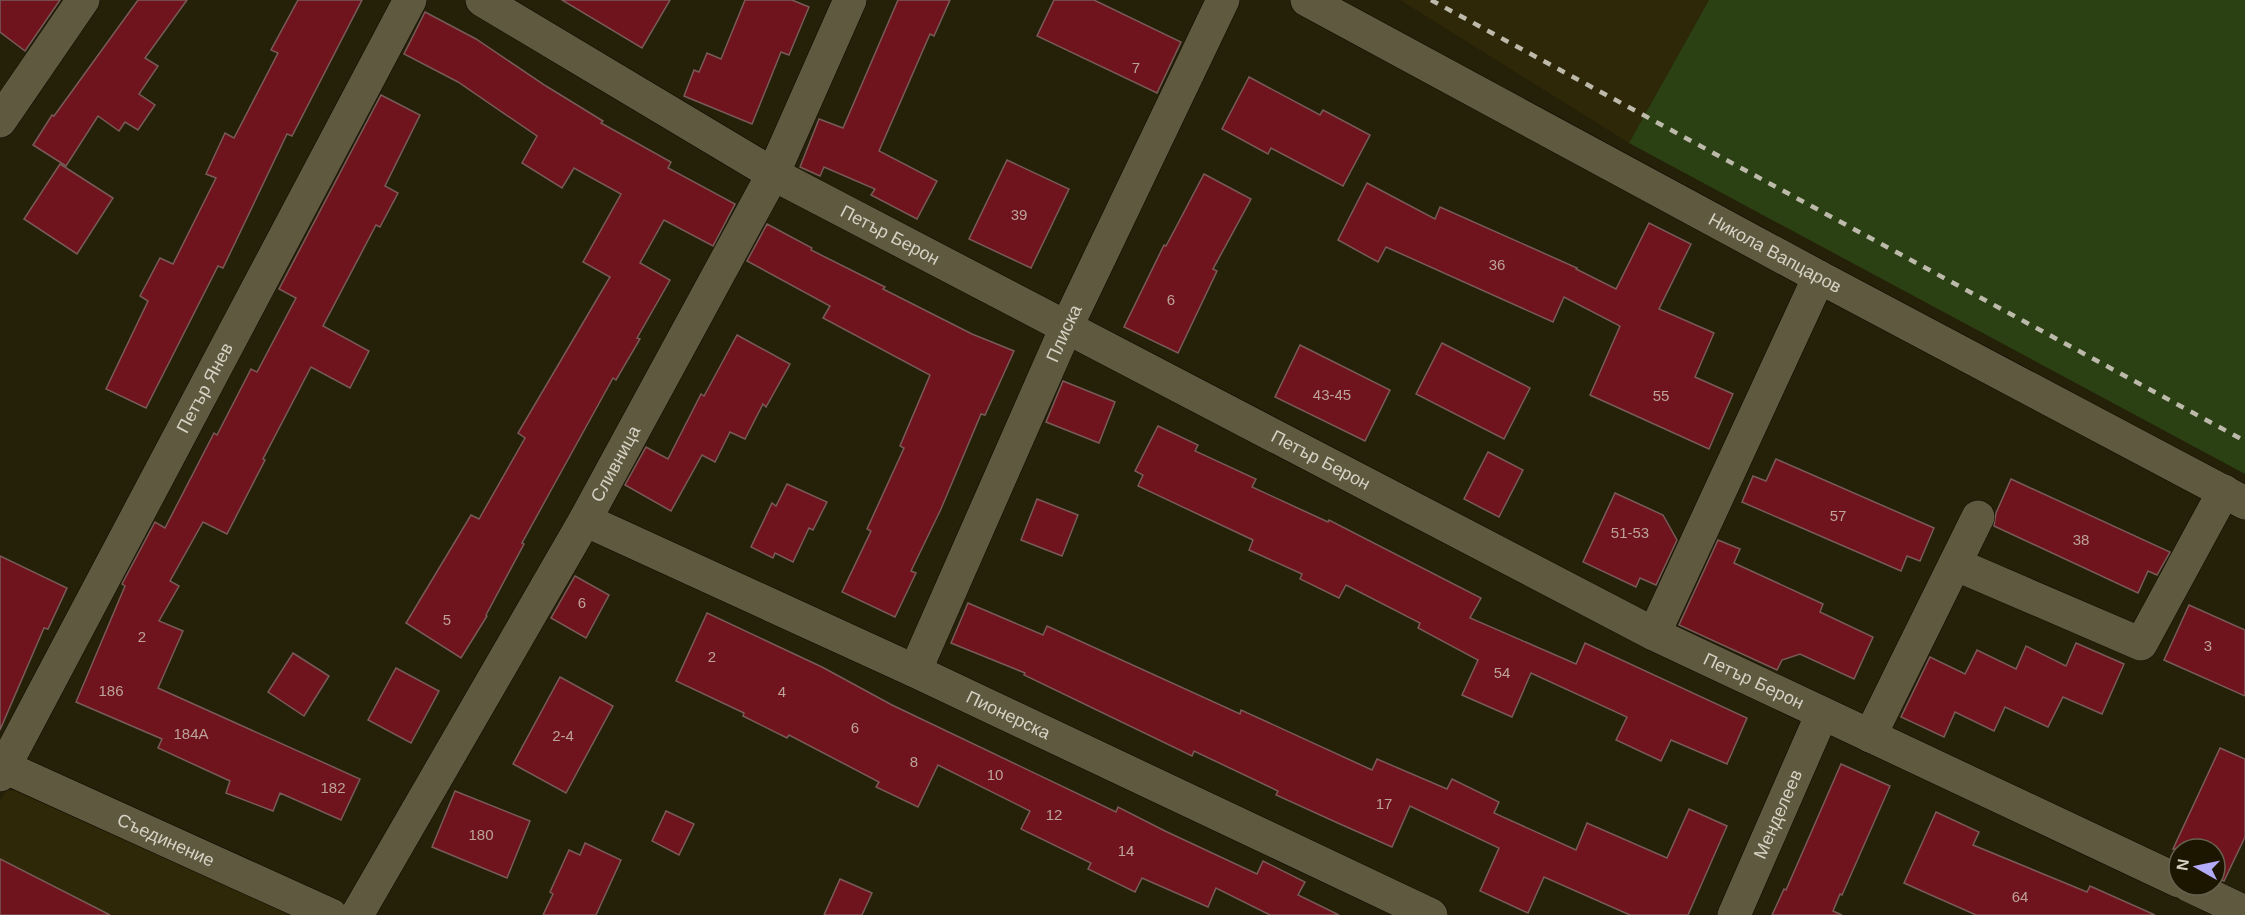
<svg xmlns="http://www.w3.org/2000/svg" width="2245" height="915" font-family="Helvetica,sans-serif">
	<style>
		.built { fill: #2f2808 }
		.green { fill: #2b4113 }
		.building { fill: #6f141c; stroke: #785b59; stroke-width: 1.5 }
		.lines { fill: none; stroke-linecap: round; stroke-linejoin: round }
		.minor-casing { stroke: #0e0900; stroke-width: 34 }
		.minor { stroke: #5f5940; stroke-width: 33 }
		.rail { stroke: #bdbaab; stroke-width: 4.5; stroke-dasharray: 8 8; stroke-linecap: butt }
		.labels { text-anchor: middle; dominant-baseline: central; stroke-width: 6; stroke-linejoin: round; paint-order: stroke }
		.number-label { font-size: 15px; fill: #bca29a }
		.street-label { font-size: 18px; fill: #d5d2c4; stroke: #1c1601 }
	</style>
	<rect width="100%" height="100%" fill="#252008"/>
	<!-- built -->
	<g class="built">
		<path d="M 1400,0 L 1709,0 L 1629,143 Z"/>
		<path d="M 23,789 L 300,915 L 0,915 L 0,802 L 6,791 Z"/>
	</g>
	<!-- green -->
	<path class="green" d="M 1709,0 L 2245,0 L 2245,474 L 1629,143 Z"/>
	<!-- building -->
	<g class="building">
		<path d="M 0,0 L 60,0 L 25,51 L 0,32 Z"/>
		<path d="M 138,0 L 187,0 L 145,58 L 158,66 L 139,94 L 155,105 L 138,130 L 125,122 L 119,131 L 98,116 L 66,166 L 33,145 L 52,115 L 54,116 Z"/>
		<path d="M 298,0 L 362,0 L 292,136 L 287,134 L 223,268 L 218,266 L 146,408 L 106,389 L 148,301 L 140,296 L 160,258 L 173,264 L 216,178 L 206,174 L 225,133 L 234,138 L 278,53 L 271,50 Z"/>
		<path d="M 562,0 L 670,0 L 642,48 Z"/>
		<path d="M 745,0 L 792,0 L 809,7 L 789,55 L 781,52 L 752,124 L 684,96 L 694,70 L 699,72 L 707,53 L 721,59 Z"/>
		<path d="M 898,0 L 950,0 L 934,36 L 930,34 L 879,151 L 937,181 L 917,219 L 871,195 L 875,189 L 824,167 L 820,176 L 800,167 L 819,119 L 843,128 Z"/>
		<path d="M 1054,0 L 1094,0 L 1181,42 L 1157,93 L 1037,36 Z"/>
		<path d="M 425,12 L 476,39 L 546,86 L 603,121 L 601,123 L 671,162 L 668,168 L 735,204 L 713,246 L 664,220 L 640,263 L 670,280 L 637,338 L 640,339 L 616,380 L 613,378 L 555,483 L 522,543 L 524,544 L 486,615 L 487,616 L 461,658 L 406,623 L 471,515 L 479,519 L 525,438 L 518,433 L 610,277 L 583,262 L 621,194 L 574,168 L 562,188 L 522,163 L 537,136 L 458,82 L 404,54 Z"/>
		<path d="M 1249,77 L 1320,115 L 1323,110 L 1370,135 L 1343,186 L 1271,148 L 1268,154 L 1222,129 Z"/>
		<path d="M 381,95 L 420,115 L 385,186 L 398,193 L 380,227 L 376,225 L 323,326 L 369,351 L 350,388 L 311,367 L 263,459 L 265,460 L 227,534 L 203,522 L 170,581 L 179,586 L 159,621 L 183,631 L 158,688 L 360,779 L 341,820 L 280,793 L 273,811 L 226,793 L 230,781 L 158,748 L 162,739 L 76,702 L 125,586 L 122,584 L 155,522 L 165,528 L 214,433 L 217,435 L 251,369 L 257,372 L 296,298 L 279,289 Z"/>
		<path d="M 1007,160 L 1069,189 L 1031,268 L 969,239 Z"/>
		<path d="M 60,164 L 113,198 L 77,254 L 24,219 Z"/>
		<path d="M 1204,174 L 1251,199 L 1213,269 L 1217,271 L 1178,353 L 1124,327 L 1164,245 L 1166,246 Z"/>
		<path d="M 1367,183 L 1435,219 L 1440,207 L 1577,268 L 1576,269 L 1616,289 L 1649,223 L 1691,244 L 1659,309 L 1714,333 L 1695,377 L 1733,394 L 1709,449 L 1590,395 L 1620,326 L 1564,297 L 1553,322 L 1386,247 L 1378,262 L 1338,240 Z"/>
		<path d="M 767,224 L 812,248 L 811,250 L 885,287 L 883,289 L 972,334 L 1014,351 L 985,415 L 981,414 L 941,509 L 911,571 L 916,573 L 895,617 L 842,592 L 871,531 L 867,529 L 904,448 L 900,446 L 930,375 L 823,318 L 830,306 L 747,261 Z"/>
		<path d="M 737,335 L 790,364 L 766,407 L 763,404 L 745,439 L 730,432 L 715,462 L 702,455 L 671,511 L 625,485 L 646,447 L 668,459 L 701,394 L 704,396 Z"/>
		<path d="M 1442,343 L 1530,388 L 1504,439 L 1416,394 Z"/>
		<path d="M 1300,345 L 1390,390 L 1365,441 L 1275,397 Z"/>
		<path d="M 1063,381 L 1115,402 L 1099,443 L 1046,422 Z"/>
		<path d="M 1158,426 L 1198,445 L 1195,451 L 1256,479 L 1252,487 L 1328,522 L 1329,520 L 1481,598 L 1470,618 L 1576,664 L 1585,643 L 1747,718 L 1727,764 L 1671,740 L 1661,761 L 1616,740 L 1627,717 L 1531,673 L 1512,717 L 1462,695 L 1478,660 L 1418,628 L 1420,623 L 1346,585 L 1339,598 L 1300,579 L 1302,574 L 1249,550 L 1253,540 L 1138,486 L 1143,475 L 1135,471 Z"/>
		<path d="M 1488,452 L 1523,470 L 1499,517 L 1464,499 Z"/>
		<path d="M 1776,459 L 1934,528 L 1920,561 L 1907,556 L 1901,571 L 1742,502 L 1753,476 L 1766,481 Z"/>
		<path d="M 2011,479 L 2170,552 L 2157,575 L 2148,571 L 2138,593 L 1994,526 L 1996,513 Z"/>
		<path d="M 787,484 L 827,502 L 813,530 L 809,528 L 793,562 L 775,553 L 773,558 L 751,547 L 772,503 L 776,506 Z"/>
		<path d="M 1615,493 L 1663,515 L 1677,540 L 1656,585 L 1640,578 L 1636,587 L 1583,562 Z"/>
		<path d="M 1037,499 L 1078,515 L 1062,556 L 1021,540 Z"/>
		<path d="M 1718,540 L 1740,549 L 1734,563 L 1823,604 L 1820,612 L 1873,637 L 1854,679 L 1800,654 L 1782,660 L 1777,670 L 1679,625 Z"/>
		<path d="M 0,556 L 67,588 L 48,629 L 44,628 L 0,730 Z"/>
		<path d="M 575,576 L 609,595 L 586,638 L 551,618 Z"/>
		<path d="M 968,603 L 1043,635 L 1047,626 L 1240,714 L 1241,710 L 1372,770 L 1377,759 L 1447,789 L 1452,779 L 1499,802 L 1494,813 L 1576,850 L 1587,823 L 1667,858 L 1689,809 L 1727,826 L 1688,915 L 1630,915 L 1544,877 L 1528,913 L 1480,891 L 1499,848 L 1410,806 L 1392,847 L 1340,824 L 1276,795 L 1278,791 L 1194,751 L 1192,756 L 1024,675 L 1025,673 L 951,643 Z"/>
		<path d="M 2189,605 L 2245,630 L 2245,696 L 2164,660 Z"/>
		<path d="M 707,613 L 822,667 L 892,705 L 1116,812 L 1118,807 L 1165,831 L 1257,874 L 1263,861 L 1305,882 L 1298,895 L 1339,915 L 1270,915 L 1216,888 L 1208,907 L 1142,878 L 1135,892 L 1088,869 L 1091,863 L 1021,829 L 1030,811 L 938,765 L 918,807 L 876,787 L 879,782 L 789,735 L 787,738 L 743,716 L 744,713 L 676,681 Z"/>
		<path d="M 2076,643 L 2124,664 L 2102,714 L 2063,697 L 2048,727 L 2005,707 L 1994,731 L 1955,712 L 1944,737 L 1901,717 L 1930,657 L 1965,674 L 1977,650 L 2016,669 L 2026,646 L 2066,666 Z"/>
		<path d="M 293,653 L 329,676 L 304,716 L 268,692 Z"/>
		<path d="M 396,668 L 439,691 L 411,743 L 368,720 Z"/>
		<path d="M 560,677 L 613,706 L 566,793 L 513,764 Z"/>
		<path d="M 2220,748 L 2245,759 L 2245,837 L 2224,881 L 2215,877 L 2215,849 L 2173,849 Z"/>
		<path d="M 1841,764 L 1890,786 L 1842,895 L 1840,894 L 1833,911 L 1842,915 L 1772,915 L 1784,889 L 1786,890 Z"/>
		<path d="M 455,791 L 530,821 L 507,878 L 432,847 Z"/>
		<path d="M 666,811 L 694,824 L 679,855 L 652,841 Z"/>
		<path d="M 1936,812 L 1979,832 L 1973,845 L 2087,892 L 2090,886 L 2155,915 L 1976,915 L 1904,883 Z"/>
		<path d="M 585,843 L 621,860 L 596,915 L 543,915 L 553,894 L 550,892 L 569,850 L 580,855 Z"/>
		<path d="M 0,859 L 110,915 L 0,915 Z"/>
		<path d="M 840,879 L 872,893 L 862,915 L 824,915 Z"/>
	</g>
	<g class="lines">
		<!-- minor casing -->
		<g class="minor-casing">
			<g id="minor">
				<path id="s1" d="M 482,0 L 773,174 L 1654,634 L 2179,881"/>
				<path id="s2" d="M 1307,0 L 1819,277 L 2245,503"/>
				<path d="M 0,121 L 83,0"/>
				<path id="s3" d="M 585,520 L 915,671 L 1431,915"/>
				<path d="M 1955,564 L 2141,644 L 2224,491"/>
				<path d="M 1654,634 L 1819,277"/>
				<path id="s4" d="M 915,671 L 1066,328 L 1223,0"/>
				<path d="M 1870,736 L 1978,517"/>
				<path id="s5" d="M 0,765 L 331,915"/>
				<path id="s6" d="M 0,775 L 410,0"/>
				<path d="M 2188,885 L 2245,912"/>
				<path id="s7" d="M 357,915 L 585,520 L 773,174 L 850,0"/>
				<path id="s8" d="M 1734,915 L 1822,714"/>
			</g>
		</g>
		<!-- minor -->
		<use href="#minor" class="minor"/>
		<!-- rail -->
		<path class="rail" d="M 1431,0 L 2245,441"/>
	</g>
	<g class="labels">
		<!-- number labels -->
		<g class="number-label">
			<text x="1136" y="67">7</text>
			<text x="1019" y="214">39</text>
			<text x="1497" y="264">36</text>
			<text x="1171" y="299">6</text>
			<text x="1332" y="394">43-45</text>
			<text x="1661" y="395">55</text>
			<text x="1838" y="515">57</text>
			<text x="1630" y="532">51-53</text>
			<text x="2081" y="539">38</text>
			<text x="582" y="602">6</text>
			<text x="447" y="619">5</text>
			<text x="142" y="636">2</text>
			<text x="2208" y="645">3</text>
			<text x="712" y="656">2</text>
			<text x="1502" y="672">54</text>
			<text x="111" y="690">186</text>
			<text x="782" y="691">4</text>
			<text x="855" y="727">6</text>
			<text x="191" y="733">184А</text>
			<text x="563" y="735">2-4</text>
			<text x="914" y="761">8</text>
			<text x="995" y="774">10</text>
			<text x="333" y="787">182</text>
			<text x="1384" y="803">17</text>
			<text x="1054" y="814">12</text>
			<text x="481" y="834">180</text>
			<text x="1126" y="850">14</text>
			<text x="2020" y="896">64</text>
		</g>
		<!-- street labels -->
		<g class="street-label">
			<text stroke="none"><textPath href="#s1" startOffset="471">Петър Берон</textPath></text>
			<text stroke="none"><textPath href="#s2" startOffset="532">Никола Вапцаров</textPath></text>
			<text stroke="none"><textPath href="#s4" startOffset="369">Плиска</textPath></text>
			<text stroke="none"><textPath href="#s6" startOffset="438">Петър Янев</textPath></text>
			<text stroke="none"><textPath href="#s1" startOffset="957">Петър Берон</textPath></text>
			<text stroke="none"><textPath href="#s7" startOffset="520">Сливница</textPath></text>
			<text stroke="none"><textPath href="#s1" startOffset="1443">Петър Берон</textPath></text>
			<text stroke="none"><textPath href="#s3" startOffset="466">Пионерска</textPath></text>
			<text stroke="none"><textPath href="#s8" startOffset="110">Менделеев</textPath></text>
			<text stroke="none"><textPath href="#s5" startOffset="182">Съединение</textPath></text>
		</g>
	</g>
	<!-- north arrow -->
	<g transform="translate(2197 867) rotate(279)"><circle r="28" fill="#1c1601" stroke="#66614f" stroke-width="1.5"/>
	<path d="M0-4.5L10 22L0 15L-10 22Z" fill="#b3acf9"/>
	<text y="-9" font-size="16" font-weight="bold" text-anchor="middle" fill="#d5d2c4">N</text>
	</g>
</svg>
